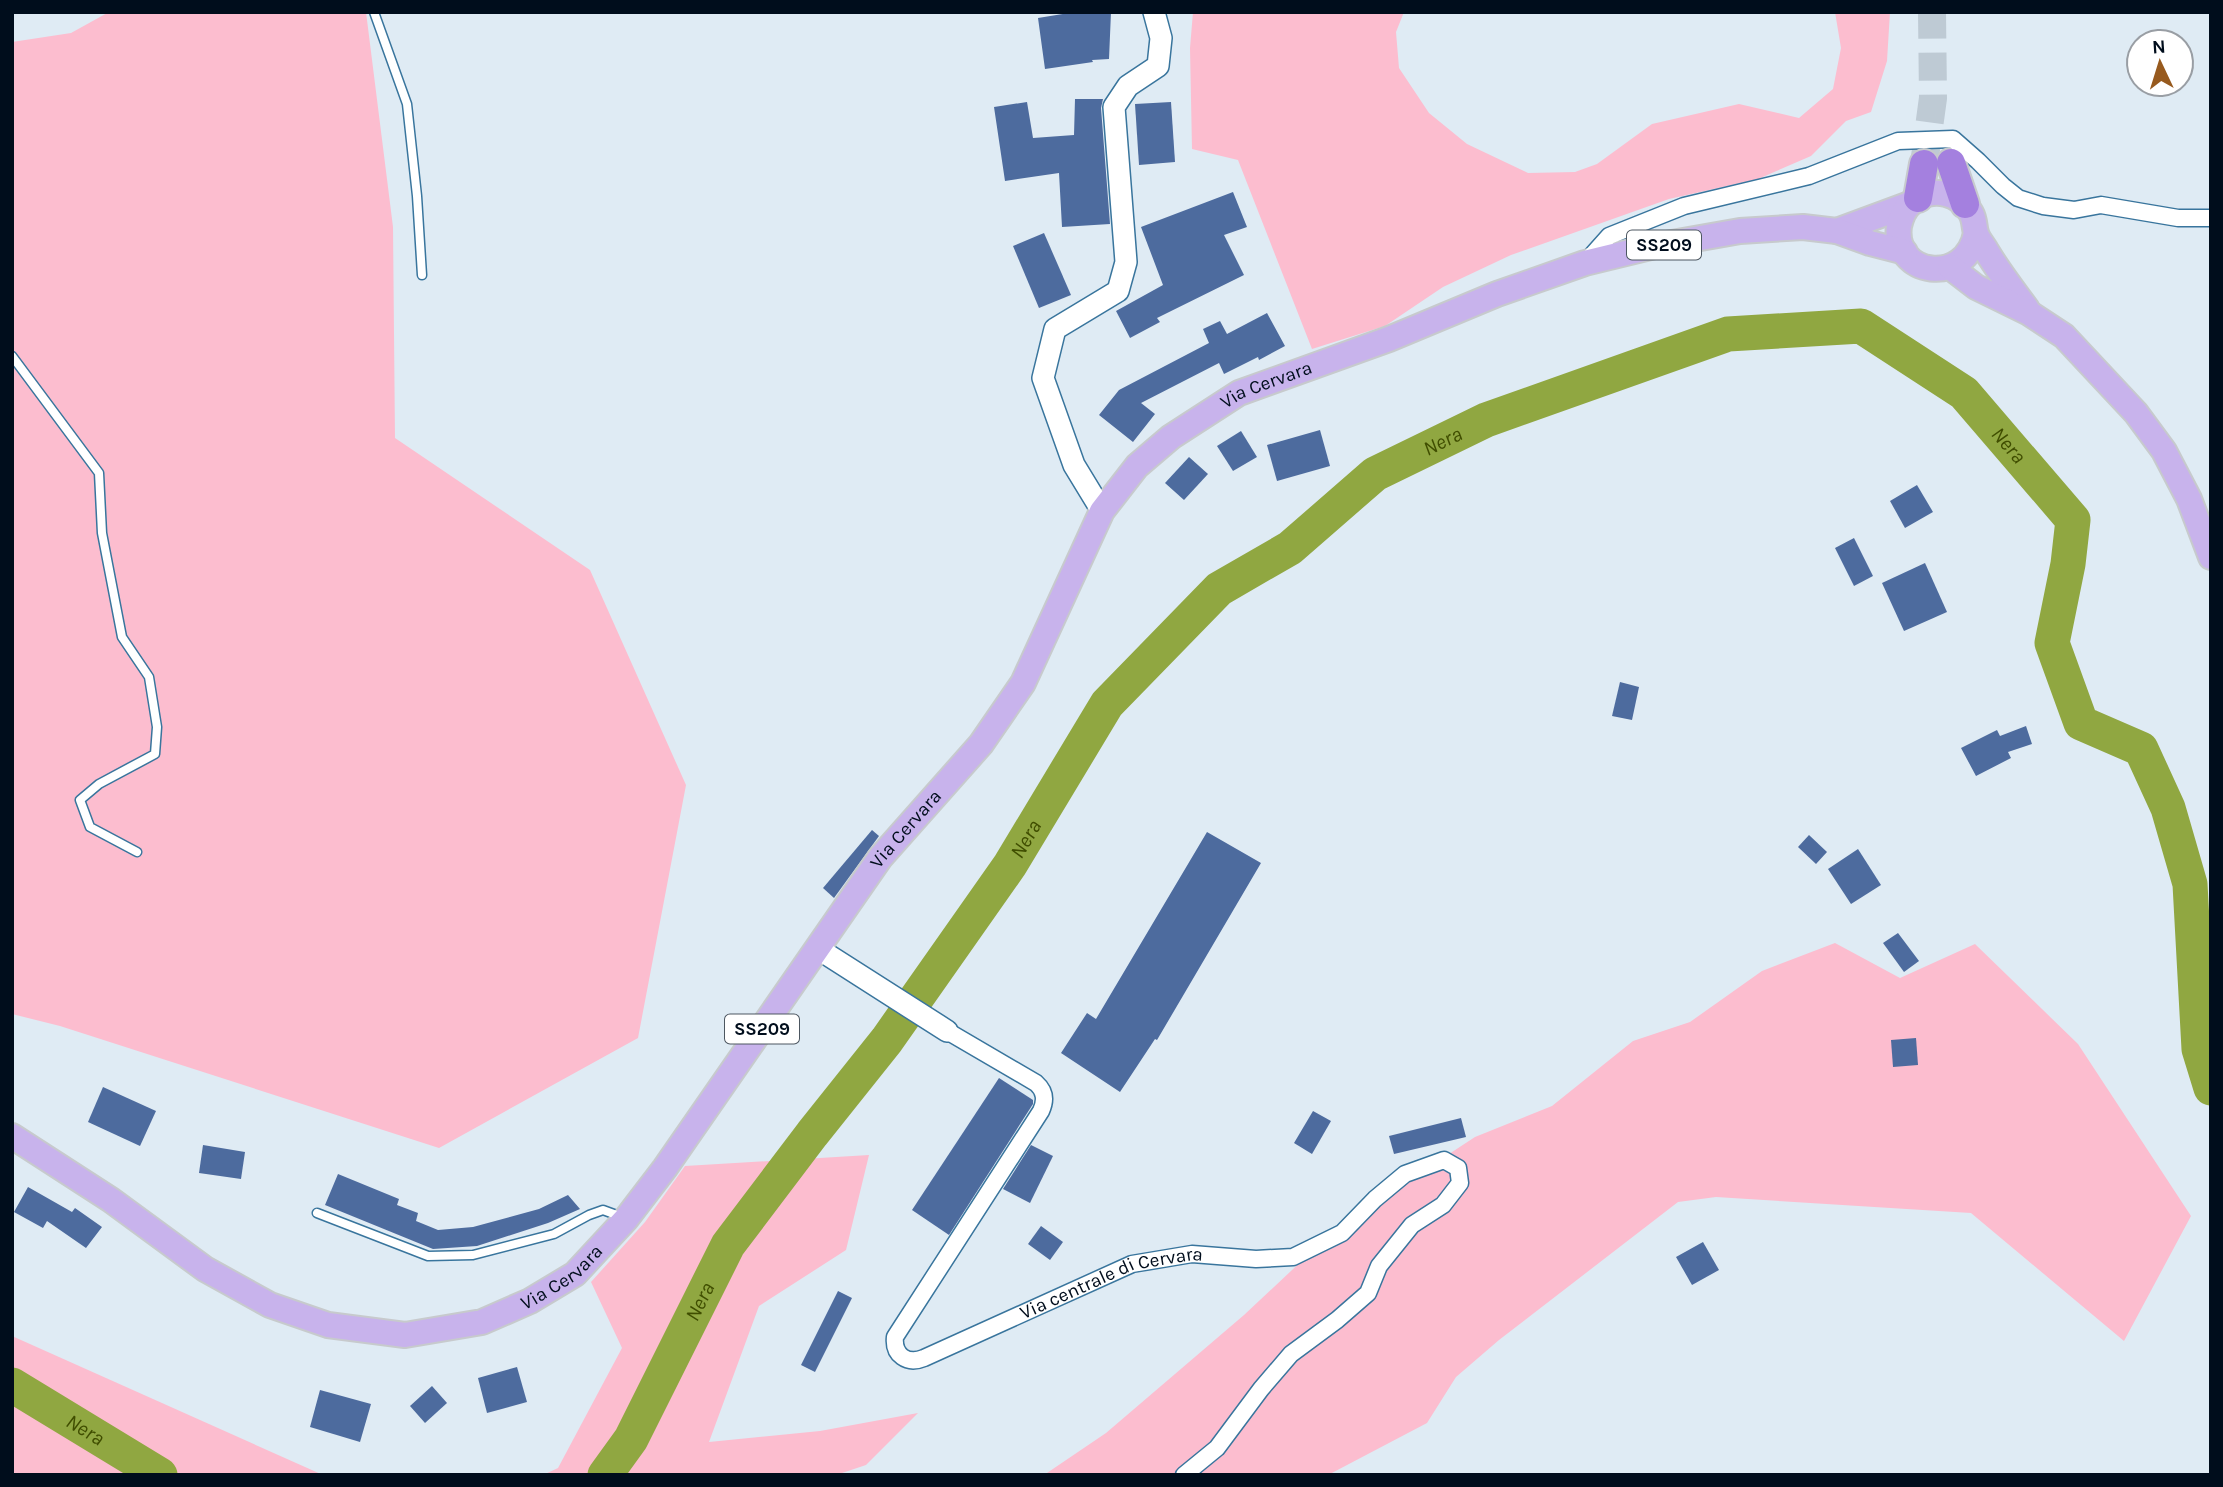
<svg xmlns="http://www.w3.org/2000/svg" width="2223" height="1487" font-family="Karla,sans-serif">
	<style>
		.green { fill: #fcbdcf }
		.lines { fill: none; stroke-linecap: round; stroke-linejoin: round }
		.river { stroke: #90a741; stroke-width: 35 }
		.building { fill: #4d6b9e }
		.highway-tunnel { stroke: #becad4; stroke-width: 28; stroke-dasharray: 28 14; stroke-linecap: butt }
		.lane-casing { stroke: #39759d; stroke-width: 11 }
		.street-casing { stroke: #39759d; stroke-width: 19 }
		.secondary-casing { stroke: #39759d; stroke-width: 24 }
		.primary-casing { stroke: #c7cacd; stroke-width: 28 }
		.highway-casing { stroke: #c7cacd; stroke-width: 32 }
		.lane { stroke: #fff; stroke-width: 8 }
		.street { stroke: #fff; stroke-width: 16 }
		.secondary { stroke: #fff; stroke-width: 21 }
		.primary { stroke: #c8b3ec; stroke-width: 24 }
		.highway { stroke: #a480df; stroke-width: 28 }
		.labels { text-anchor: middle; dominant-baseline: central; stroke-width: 7; stroke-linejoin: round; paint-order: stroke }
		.shield { fill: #fff; stroke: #4c5660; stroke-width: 2 }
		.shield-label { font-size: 18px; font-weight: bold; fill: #000d1c }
		.street-label { font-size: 19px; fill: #000d1c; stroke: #fff }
		.water-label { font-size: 21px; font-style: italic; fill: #404e00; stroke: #fff }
	</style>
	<rect width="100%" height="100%" fill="#dfebf4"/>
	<!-- green -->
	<g class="green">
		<path d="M 109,12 L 366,12 L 393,227 L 395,438 L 590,570 L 686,785 L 638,1038 L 439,1148 L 60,1026 L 12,1014 L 12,42 L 71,33 Z"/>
		<path d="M 1193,12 L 1404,12 L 1396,32 L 1399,68 L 1429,113 L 1467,144 L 1528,173 L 1575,172 L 1597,164 L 1652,124 L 1739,104 L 1799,118 L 1833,89 L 1841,48 L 1835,12 L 1890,12 L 1887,61 L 1871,112 L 1846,121 L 1811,156 L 1758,179 L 1669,199 L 1511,255 L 1443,287 L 1385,326 L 1312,349 L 1238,160 L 1192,149 L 1190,48 Z"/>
		<path d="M 1835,943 L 1900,978 L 1975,944 L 2078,1044 L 2191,1216 L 2124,1341 L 1971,1213 L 1716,1197 L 1678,1202 L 1499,1340 L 1456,1377 L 1427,1423 L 1328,1475 L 1044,1475 L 1106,1433 L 1244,1315 L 1339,1226 L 1475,1137 L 1552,1106 L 1633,1041 L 1690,1022 L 1762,971 Z"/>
		<path d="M 869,1155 L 846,1250 L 759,1306 L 709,1442 L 820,1431 L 918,1413 L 866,1465 L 836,1475 L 543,1475 L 558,1468 L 622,1348 L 591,1282 L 645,1222 L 685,1166 Z"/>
		<path d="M 12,1336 L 323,1475 L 12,1475 Z"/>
	</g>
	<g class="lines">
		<!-- river -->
		<g class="river">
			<path id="s1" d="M 12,1385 L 160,1475"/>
			<path id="s2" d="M 605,1475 L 631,1439 L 728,1245 L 812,1134 L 887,1040 L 1010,865 L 1107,704 L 1219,589 L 1290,548 L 1375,474 L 1486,420 L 1728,334 L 1861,326 L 1964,393 L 2073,520 L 2068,564 L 2052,643 L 2081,723 L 2141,749 L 2168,808 L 2190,884 L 2199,1049 L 2211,1088"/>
		</g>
	</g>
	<!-- building -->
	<g class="building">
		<path d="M 1075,12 L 1111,12 L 1109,59 L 1092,60 L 1093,62 L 1045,69 L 1038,18 Z"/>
		<path d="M 1075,99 L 1103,99 L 1101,108 L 1110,224 L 1062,227 L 1059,173 L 1005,181 L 994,107 L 1027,102 L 1033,138 L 1074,135 Z"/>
		<path d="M 1171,102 L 1175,162 L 1139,165 L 1135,104 Z"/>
		<path d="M 1233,192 L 1247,227 L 1224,235 L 1244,275 L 1157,318 L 1160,322 L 1130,338 L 1116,311 L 1163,285 L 1141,227 Z"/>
		<path d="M 1044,233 L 1071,295 L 1039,308 L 1013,246 Z"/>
		<path d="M 1267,313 L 1285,346 L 1259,360 L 1258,357 L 1224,374 L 1219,363 L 1141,403 L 1155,414 L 1133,442 L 1099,415 L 1119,390 L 1209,343 L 1203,329 L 1220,321 L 1227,334 Z"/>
		<path d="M 1320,430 L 1330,466 L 1277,481 L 1267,445 Z"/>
		<path d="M 1241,431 L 1257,457 L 1233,471 L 1217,446 Z"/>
		<path d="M 1189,457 L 1208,474 L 1184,500 L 1165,483 Z"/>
		<path d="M 1917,485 L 1933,512 L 1905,528 L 1890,501 Z"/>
		<path d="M 1854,538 L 1873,576 L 1854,586 L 1835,548 Z"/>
		<path d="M 1925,563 L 1947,612 L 1904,631 L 1882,583 Z"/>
		<path d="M 1620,682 L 1639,687 L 1632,720 L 1612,716 Z"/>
		<path d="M 2026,726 L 2032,744 L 2008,752 L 2011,758 L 1976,776 L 1961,748 L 1997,730 L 2000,736 Z"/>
		<path d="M 872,830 L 879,836 L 834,898 L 823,888 Z"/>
		<path d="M 1207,832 L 1261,863 L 1157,1040 L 1155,1039 L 1120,1092 L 1061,1053 L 1087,1013 L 1096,1019 Z"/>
		<path d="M 1809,835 L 1827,852 L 1816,864 L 1798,847 Z"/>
		<path d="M 1858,849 L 1881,885 L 1851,904 L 1828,869 Z"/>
		<path d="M 1898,933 L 1919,961 L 1904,972 L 1883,943 Z"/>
		<path d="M 1916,1038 L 1918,1065 L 1893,1067 L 1891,1040 Z"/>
		<path d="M 999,1078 L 1033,1100 L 1033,1104 L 949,1235 L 912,1210 Z"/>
		<path d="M 103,1087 L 156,1111 L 140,1146 L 88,1122 Z"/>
		<path d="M 1313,1111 L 1331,1121 L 1312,1154 L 1294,1143 Z"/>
		<path d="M 1461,1118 L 1466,1137 L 1394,1154 L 1389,1136 Z"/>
		<path d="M 203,1145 L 245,1152 L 241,1179 L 199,1173 Z"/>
		<path d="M 1031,1145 L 1053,1156 L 1030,1203 L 1003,1189 Z"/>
		<path d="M 338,1174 L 399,1199 L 397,1205 L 418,1213 L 416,1221 L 438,1230 L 473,1227 L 539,1209 L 568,1195 L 580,1209 L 548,1223 L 477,1246 L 433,1249 L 325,1205 Z"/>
		<path d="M 28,1187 L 72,1212 L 75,1208 L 102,1227 L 86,1248 L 47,1221 L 43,1228 L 14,1212 Z"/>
		<path d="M 1041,1226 L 1063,1242 L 1050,1260 L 1028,1244 Z"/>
		<path d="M 1703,1242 L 1719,1270 L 1692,1285 L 1676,1257 Z"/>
		<path d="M 838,1291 L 852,1298 L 815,1372 L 801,1365 Z"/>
		<path d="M 517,1367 L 527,1402 L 487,1413 L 478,1378 Z"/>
		<path d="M 432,1386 L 447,1403 L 425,1423 L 410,1406 Z"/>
		<path d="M 320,1390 L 371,1404 L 360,1442 L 310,1427 Z"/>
	</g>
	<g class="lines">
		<!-- highway-tunnel -->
		<path class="highway-tunnel" d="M 1924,164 L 1933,98 L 1932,12"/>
		<!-- lane casing -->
		<g class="lane-casing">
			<g id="lane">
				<path d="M 374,12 L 407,104 L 417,196 L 422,275"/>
				<path d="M 12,356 L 99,473 L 102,533 L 122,637 L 149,677 L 157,727 L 155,754 L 99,784 L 80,800 L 90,827 L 137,852"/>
				<path d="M 317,1213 L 428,1256 L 473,1255 L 554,1234 L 589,1215 L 603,1210 L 622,1217"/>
			</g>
		</g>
		<!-- street casing -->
		<g class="street-casing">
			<g id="street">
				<path d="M 1585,263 L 1609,236 L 1684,206 L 1809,176 L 1898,141 L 1953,139 L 1978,161 L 2003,186 L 2018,198 L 2043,206 L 2074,210 L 2101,205 L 2178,218 L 2211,218"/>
				<path id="s3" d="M 947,1031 L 1036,1083 C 1045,1091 1046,1100 1041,1111 L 895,1337 C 893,1355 907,1365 924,1358 L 1132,1264 L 1192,1254 L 1256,1259 L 1293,1257 L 1342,1233 L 1375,1199 L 1405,1174 L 1444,1160 L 1458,1168 L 1460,1183 L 1443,1205 L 1412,1225 L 1379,1266 L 1368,1293 L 1337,1320 L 1291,1354 L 1261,1389 L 1217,1448 L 1184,1475"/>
			</g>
		</g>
		<!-- secondary casing -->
		<g class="secondary-casing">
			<g id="secondary">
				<path d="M 1102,511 L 1074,465 L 1043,378 L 1055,329 L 1118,291 L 1126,262 L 1114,107 L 1128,86 L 1158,66 L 1161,38 L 1154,12"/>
				<path d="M 817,948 L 947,1031"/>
			</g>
		</g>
		<!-- primary casing -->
		<g class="primary-casing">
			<g id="primary">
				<path d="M 1837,231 L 1910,204"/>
				<path d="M 1976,233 C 1966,287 1892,276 1899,226 C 1901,217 1904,209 1911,203 C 1920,194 1934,191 1946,194 C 1956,196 1966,204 1971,213 C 1975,220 1974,227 1976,233 C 1978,240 1984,246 1987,252 C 1999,272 2013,290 2027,309"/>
				<path d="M 1950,267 L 1976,287 L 2029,313 L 2064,336 L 2136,413 L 2164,451 L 2189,499 L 2211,557"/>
				<path id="s4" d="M 12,1136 L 111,1200 L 205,1269 L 270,1305 L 328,1325 L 405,1335 L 482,1322 L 530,1301 L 575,1274 L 626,1219 L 665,1168 L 880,858 L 981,744 L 1023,683 L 1102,511 L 1137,466 L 1171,437 L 1239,393 L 1389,339 L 1497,294 L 1585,263 L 1655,246 L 1740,231 L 1803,227 L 1837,231 L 1870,243 L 1905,252"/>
			</g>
		</g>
		<!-- highway casing -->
		<g class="highway-casing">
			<g id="highway">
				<path d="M 1951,163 L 1965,204"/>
				<path d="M 1918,198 L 1924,164"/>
			</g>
		</g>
		<!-- lane -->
		<use href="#lane" class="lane"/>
		<!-- street -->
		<use href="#street" class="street"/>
		<!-- secondary -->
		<use href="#secondary" class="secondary"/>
		<!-- primary -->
		<use href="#primary" class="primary"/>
		<!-- highway -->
		<use href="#highway" class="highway"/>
	</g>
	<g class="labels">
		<!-- shield labels -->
		<g class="shield">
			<rect x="1627" y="230.5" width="74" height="29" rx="5"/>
			<rect x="725" y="1014.5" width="74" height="29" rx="5"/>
		</g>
		<g class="shield-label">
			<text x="1664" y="245">SS209</text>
			<text x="762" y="1029">SS209</text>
		</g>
		<!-- street labels -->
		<g class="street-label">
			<text stroke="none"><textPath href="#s4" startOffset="1774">Via Cervara</textPath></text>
			<text stroke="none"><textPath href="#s4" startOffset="1186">Via Cervara</textPath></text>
			<text stroke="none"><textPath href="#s4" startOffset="618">Via Cervara</textPath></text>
			<text stroke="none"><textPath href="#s3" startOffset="651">Via centrale di Cervara</textPath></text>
		</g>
		<!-- water labels -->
		<g class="water-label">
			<text stroke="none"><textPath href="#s2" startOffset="1353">Nera</textPath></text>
			<text stroke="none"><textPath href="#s2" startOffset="1983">Nera</textPath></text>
			<text stroke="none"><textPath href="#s2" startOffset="765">Nera</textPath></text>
			<text stroke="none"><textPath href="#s2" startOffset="198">Nera</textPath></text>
			<text stroke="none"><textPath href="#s1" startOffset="86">Nera</textPath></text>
		</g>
	</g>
	<!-- border -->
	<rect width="2223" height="1487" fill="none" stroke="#000d1c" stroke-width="28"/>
	<!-- north arrow -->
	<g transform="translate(2160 63) rotate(356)"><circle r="33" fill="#ffffff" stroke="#999ea4" stroke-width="2"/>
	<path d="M0-5L12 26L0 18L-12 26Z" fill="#975a1e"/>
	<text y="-10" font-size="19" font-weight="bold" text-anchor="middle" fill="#000d1c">N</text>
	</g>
</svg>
